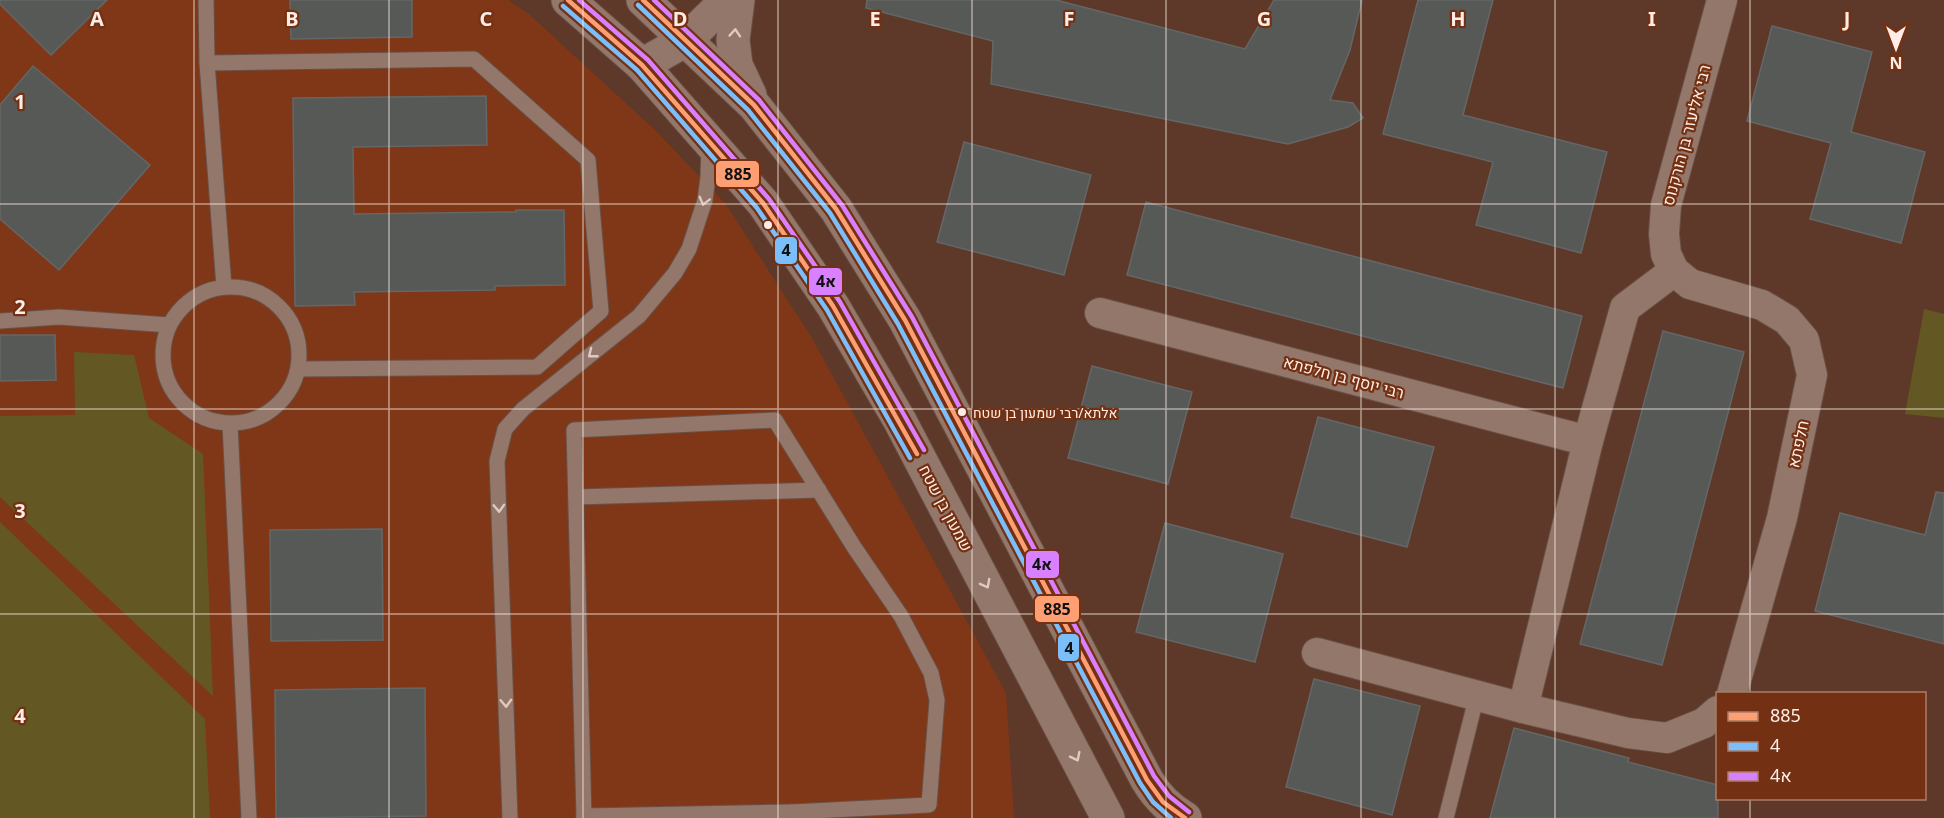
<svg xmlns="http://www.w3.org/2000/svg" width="1944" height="818" font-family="'Noto Sans',Heebo,sans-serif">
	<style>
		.built { fill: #7f3718 }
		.green { fill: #635824 }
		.building { fill: #575957; stroke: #646766; stroke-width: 1.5 }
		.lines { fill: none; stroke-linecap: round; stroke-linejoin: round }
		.service-casing { stroke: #6a5045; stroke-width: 17 }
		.minor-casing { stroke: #6a5045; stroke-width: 32 }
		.tertiary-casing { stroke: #6a5045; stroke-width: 35 }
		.service { stroke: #93776b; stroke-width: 15 }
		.minor { stroke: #93776b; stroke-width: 30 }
		.tertiary { stroke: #93776b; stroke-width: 33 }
		.bus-1-casing { stroke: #743012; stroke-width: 9 }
		.bus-2-casing { stroke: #743012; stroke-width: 9 }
		.bus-3-casing { stroke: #743012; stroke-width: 9 }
		.bus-1 { stroke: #fd9f72; stroke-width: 4.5 }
		.bus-2 { stroke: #7abffc; stroke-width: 4.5 }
		.bus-3 { stroke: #d880ff; stroke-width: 4.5 }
		.oneway { stroke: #decac1 }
		.grid { fill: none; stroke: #feede6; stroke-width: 1.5; stroke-opacity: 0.55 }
		.bus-dot { fill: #feede6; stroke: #743012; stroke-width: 2 }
		.labels { text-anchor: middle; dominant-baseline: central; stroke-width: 4.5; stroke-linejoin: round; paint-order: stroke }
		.bus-label { font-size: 14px; fill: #feede6; stroke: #743012; text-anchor: start }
		.street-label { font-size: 16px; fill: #feede6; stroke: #743012 }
		.grid-label { font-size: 20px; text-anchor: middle; font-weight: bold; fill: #feede6; stroke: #743012; stroke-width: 4.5; stroke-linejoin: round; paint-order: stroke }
		.line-badge { stroke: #743012; stroke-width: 2 }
		.pale-badge-label { font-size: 16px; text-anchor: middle; font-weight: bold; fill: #111 }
	</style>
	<rect width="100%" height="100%" fill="#5e3828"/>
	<!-- built -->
	<path class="built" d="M 0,0 L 508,0 L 530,15 L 655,130 L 725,203 L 812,338 L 1006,693 L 1014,818 L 0,818 Z"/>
	<!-- green -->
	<g class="green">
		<path d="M 1924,309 L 1944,314 L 1944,418 L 1905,414 Z"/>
		<path d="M 74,352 L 134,355 L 149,418 L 203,454 L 213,696 L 0,497 L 0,416 L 75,415 Z"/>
		<path d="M 0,522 L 205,719 L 210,818 L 0,818 Z"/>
	</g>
	<!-- building -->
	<g class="building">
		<path d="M 0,0 L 107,0 L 51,55 L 0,4 Z"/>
		<path d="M 290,0 L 412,0 L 412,37 L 291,39 Z"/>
		<path d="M 867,0 L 1056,0 L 1245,49 L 1274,0 L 1362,0 L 1350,50 L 1330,100 L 1353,103 L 1363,118 L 1348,127 L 1288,144 L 991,84 L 993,41 L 866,8 Z"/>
		<path d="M 1418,0 L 1493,0 L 1463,115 L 1607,152 L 1581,253 L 1476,225 L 1493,162 L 1383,134 Z"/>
		<path d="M 1772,26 L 1872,52 L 1851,132 L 1925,152 L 1901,243 L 1810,219 L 1831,143 L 1747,121 Z"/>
		<path d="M 33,66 L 150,165 L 59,270 L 0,219 L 0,105 Z"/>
		<path d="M 486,96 L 487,145 L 353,147 L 354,214 L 516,212 L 516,210 L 564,210 L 565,285 L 495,286 L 495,290 L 354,292 L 355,305 L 295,306 L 293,98 Z"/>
		<path d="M 964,142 L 1091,175 L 1064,275 L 937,242 Z"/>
		<path d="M 1146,202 L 1582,316 L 1563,388 L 1127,275 Z"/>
		<path d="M 1663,331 L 1744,352 L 1662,665 L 1580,644 Z"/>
		<path d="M 0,335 L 55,335 L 56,380 L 0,381 Z"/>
		<path d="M 1092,366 L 1192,392 L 1168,484 L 1068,458 Z"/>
		<path d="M 1318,417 L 1434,447 L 1407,547 L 1291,517 Z"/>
		<path d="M 1936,492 L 1944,493 L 1944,644 L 1815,611 L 1840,513 L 1925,535 Z"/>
		<path d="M 1165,523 L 1283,554 L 1255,662 L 1136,632 Z"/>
		<path d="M 382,529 L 383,640 L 271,641 L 270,530 Z"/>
		<path d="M 1314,679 L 1420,706 L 1392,815 L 1286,787 Z"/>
		<path d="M 425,688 L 426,816 L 276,818 L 275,690 Z"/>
		<path d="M 1514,728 L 1629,758 L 1628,762 L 1718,785 L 1718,818 L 1490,818 Z"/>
	</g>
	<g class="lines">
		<!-- service casing -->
		<g class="service-casing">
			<g id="service">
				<path d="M 206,0 L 207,63 L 224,287"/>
				<path d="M 207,63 L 474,59 L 588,160 L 601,311 L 537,367 L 299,369"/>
				<circle cx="231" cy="355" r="68"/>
				<path d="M 0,321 L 59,317 L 169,325"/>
				<path d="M 230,424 L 249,818"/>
				<path d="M 576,497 L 819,490"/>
				<path d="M 584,816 L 792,812 L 793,818"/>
				<path d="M 510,818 L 497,461 L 505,429 L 523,409 L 639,316 L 675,273 L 689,249 L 705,200 L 708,177 L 709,146"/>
				<path d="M 584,818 L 574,430 L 775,420 L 854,547 L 901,616 L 931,673 L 937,700 L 929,805 L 792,812"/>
				<path d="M 1446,818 L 1477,695"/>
			</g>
		</g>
		<!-- minor casing -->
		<g class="minor-casing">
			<g id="minor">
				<path d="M 1722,0 L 1666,205 L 1664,234 L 1666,254 L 1674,271 L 1690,284 L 1762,305 L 1787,320 L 1804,340 L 1812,375 L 1782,518 L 1732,694"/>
				<path d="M 1100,313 L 1588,441"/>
				<path d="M 1317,653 L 1523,708 L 1628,733 L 1667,738 L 1704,723 L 1718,711"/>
				<path d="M 1523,708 L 1588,441 L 1625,308 L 1674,271"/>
			</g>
		</g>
		<!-- tertiary casing -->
		<g class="tertiary-casing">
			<g id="tertiary">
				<path d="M 568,0 L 642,65 L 763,203 L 833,306 L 900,421 L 1108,818"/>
				<path d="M 643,0 L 754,105 L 836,209 L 905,320 L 1147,780 C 1157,797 1168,808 1185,818"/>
				<path d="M 738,0 L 733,40 L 736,65 L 750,95"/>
				<path d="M 642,65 L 686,40 L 727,0"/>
			</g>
		</g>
		<!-- service -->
		<use href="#service" class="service"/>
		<!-- minor -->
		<use href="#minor" class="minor"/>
		<!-- tertiary -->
		<use href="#tertiary" class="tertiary"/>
		<!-- bus-1 casing -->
		<g class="bus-1-casing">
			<g id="bus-1">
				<path d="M 568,0 L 642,65 L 763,203 L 833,306 L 917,454"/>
				<path d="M 643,0 L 754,105 L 836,209 L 905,320 L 1147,780 L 1163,802 L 1185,818"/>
			</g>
		</g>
		<!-- bus-2 casing -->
		<g class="bus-2-casing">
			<g id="bus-2">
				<path d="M 638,5 L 748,110 L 830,213 L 898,324 L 1140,783 L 1153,802 L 1171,818"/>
				<path d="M 563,6 L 637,70 L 757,208 L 827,310 L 910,458"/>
			</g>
		</g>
		<!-- bus-3 casing -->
		<g class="bus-3-casing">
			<g id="bus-3">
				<path d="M 579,0 L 648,60 L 769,199 L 840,302 L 924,450"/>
				<path d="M 654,0 L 759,100 L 842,205 L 912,317 L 1154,776 L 1169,796 L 1189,812"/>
			</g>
		</g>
		<!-- bus-1 -->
		<use href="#bus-1" class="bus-1"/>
		<!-- bus-2 -->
		<use href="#bus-2" class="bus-2"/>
		<!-- bus-3 -->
		<use href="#bus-3" class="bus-3"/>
	</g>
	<!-- one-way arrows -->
	<defs><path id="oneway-chevron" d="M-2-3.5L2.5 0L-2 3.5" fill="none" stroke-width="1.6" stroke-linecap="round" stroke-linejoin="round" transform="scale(1.5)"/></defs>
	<g class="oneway">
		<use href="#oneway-chevron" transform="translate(735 33) rotate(-86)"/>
		<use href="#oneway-chevron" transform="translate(704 201) rotate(104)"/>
		<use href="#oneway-chevron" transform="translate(592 354) rotate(142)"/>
		<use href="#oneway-chevron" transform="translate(499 508) rotate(88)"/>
		<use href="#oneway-chevron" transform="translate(986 584) rotate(62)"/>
		<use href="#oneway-chevron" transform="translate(506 703) rotate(88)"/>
		<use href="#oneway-chevron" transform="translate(1076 757) rotate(63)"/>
	</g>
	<!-- grid -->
	<path class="grid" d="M 194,0 L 194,818M 389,0 L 389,818M 583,0 L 583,818M 778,0 L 778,818M 972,0 L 972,818M 1166,0 L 1166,818M 1361,0 L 1361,818M 1555,0 L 1555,818M 1750,0 L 1750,694M 0,204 L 1944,204M 0,409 L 1944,409M 0,614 L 1944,614M 1750,798 L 1750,818"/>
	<!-- markers -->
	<g class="bus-dot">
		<circle cx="768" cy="225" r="5"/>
		<circle cx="962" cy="412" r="5"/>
	</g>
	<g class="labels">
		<!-- bus labels -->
		<g class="bus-label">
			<text x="973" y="412">אלתא/רבי שמעון בן שטח</text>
		</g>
		<!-- street labels -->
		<g class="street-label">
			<text transform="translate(1686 135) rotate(-75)">רבי אליעזר בן הורקנוס</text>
			<text transform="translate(1344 377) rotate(15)">רבי יוסף בן חלפתא</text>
			<text transform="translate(1798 444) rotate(-78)">חלפתא</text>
			<text transform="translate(946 508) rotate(62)">שמעון בן שטח</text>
		</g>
	</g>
	<g class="grid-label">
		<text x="97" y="26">A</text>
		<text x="292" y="26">B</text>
		<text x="486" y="26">C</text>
		<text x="680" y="26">D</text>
		<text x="875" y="26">E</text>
		<text x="1069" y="26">F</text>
		<text x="1264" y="26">G</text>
		<text x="1458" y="26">H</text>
		<text x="1652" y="26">I</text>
		<text x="1847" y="26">J</text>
		<text x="20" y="109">1</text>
		<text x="20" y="314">2</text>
		<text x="20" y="518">3</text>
		<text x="20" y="723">4</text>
	</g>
	<g class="line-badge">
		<rect x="715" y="160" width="45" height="28" rx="6" fill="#fd9f72"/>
		<rect x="774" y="236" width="24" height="29" rx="6" fill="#7abffc"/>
		<rect x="808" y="267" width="35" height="29" rx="6" fill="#d880ff"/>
		<rect x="1025" y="550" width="35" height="29" rx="6" fill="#d880ff"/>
		<rect x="1034" y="595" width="46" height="28" rx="6" fill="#fd9f72"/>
		<rect x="1057" y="633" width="23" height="29" rx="6" fill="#7abffc"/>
	</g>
	<g class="pale-badge-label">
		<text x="738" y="180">885</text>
		<text x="786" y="256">4</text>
		<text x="826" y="287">4א</text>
		<text x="1042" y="570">4א</text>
		<text x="1057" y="615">885</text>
		<text x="1069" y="654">4</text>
	</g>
	<!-- legend -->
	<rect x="1716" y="692" width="210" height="108" fill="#743012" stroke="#ab7c67" stroke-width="1.5"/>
	<rect x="1728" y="712" width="30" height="9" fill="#fd9f72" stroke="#ab7c67" stroke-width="1.5"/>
	<text x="1770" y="722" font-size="18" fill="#feede6">885</text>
	<rect x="1728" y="742" width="30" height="9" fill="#7abffc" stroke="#ab7c67" stroke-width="1.5"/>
	<text x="1770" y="752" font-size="18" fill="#feede6">4</text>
	<rect x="1728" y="772" width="30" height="9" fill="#d880ff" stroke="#ab7c67" stroke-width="1.5"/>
	<text x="1770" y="782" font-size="18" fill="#feede6">4א</text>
	<!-- north arrow -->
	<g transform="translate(1896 48) rotate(180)" stroke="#743012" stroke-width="4.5" paint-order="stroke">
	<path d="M0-4.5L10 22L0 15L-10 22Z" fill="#feede6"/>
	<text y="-9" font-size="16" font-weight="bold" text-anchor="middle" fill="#feede6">N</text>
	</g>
</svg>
